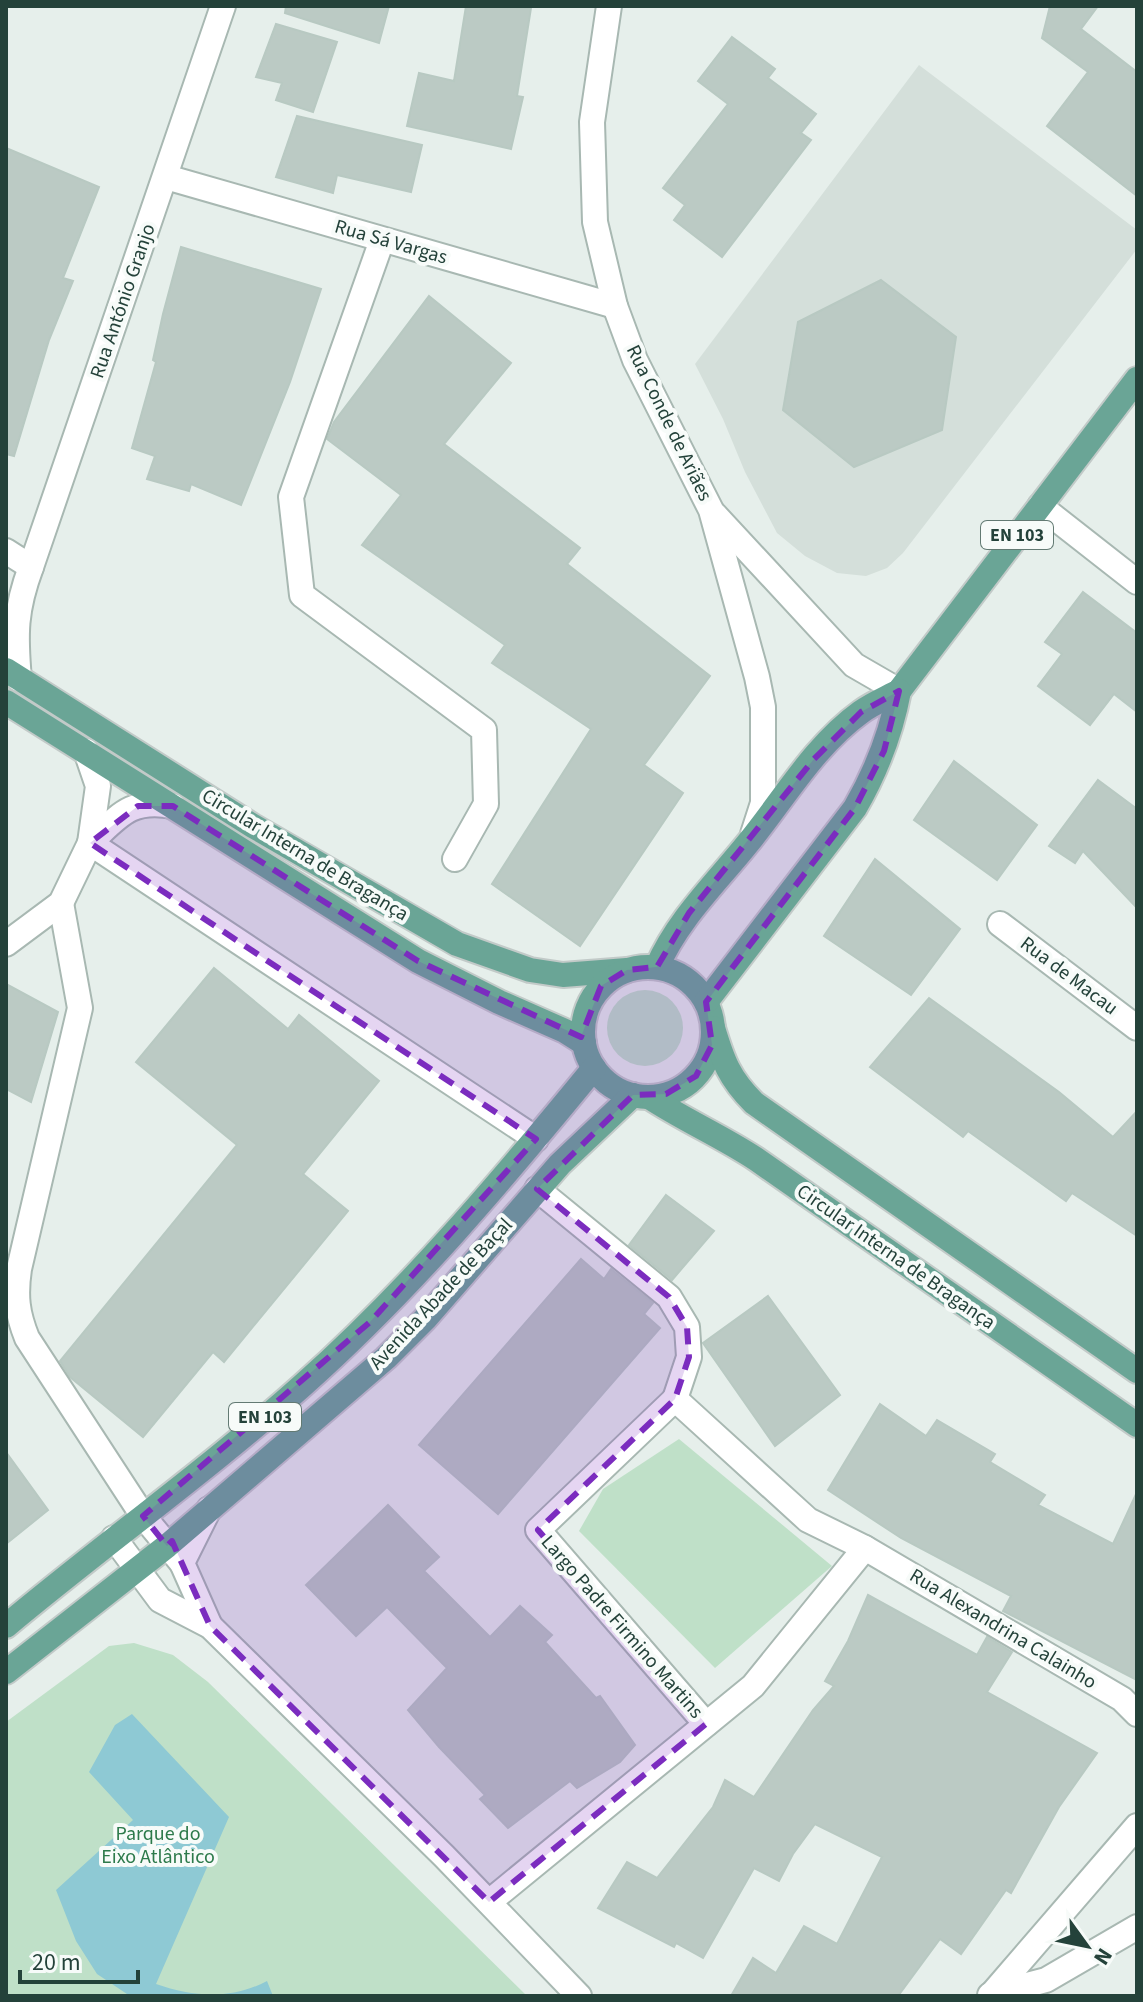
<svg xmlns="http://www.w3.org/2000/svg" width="1143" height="2002" font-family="'Source Sans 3',sans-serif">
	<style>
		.built { fill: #d4dfda }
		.green { fill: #bfe0c8 }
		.water { fill: #8ec9d4 }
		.building { fill: #bbcac4; stroke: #b8c9c2; stroke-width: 2 }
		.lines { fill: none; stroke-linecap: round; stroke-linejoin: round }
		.minor-casing { stroke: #a8b8b2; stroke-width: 28 }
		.primary-casing { stroke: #c2cac8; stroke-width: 28 }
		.minor { stroke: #fff; stroke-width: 24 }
		.primary { stroke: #6aa596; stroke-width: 24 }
		.marked { fill: #7b2cbf; fill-opacity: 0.2; stroke: #7b2cbf; stroke-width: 6; stroke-dasharray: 16 10; stroke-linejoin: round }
		.labels { text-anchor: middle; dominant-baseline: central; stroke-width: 8; stroke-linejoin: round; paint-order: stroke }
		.shield { fill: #f7fbf9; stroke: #637a73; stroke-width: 2 }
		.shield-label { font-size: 18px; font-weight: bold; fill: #24423a }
		.street-label { font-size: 20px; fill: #24423a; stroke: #f7fbf9 }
		.park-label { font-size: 20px; fill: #2d7a4b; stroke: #f7fbf9 }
	</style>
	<rect width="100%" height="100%" fill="#e6efeb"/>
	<!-- built -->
	<path class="built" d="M 919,65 L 1137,230 L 1137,249 L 903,553 L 887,568 L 866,576 L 837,573 L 805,556 L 777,533 L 745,472 L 723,419 L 695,364 Z"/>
	<!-- green -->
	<g class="green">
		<circle cx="645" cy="1028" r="38"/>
		<path d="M 679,1439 L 832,1566 L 715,1668 L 579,1531 L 603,1489 Z"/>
		<path d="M 134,1643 L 173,1655 L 208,1682 L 527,1996 L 6,1996 L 6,1722 L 109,1646 Z"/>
	</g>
	<!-- water -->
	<path class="water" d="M 132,1714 L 229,1817 L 156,1984 C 194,1997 231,2000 267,1981 L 273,1996 L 130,1996 L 97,1974 L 76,1941 L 56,1890 L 133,1820 L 89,1772 L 115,1725 Z"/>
	<!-- building -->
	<g class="building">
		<path d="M 286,6 L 389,6 L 379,43 L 285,13 Z"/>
		<path d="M 466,6 L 531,8 L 517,96 L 523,97 L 511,149 L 407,126 L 419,73 L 454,81 Z"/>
		<path d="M 1050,6 L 1098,6 L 1081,29 L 1137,72 L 1137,196 L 1047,126 L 1088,72 L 1042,38 Z"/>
		<path d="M 276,24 L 337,42 L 313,112 L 276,100 L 282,83 L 256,77 Z"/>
		<path d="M 732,37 L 775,69 L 768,78 L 816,114 L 801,133 L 811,140 L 722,257 L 674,220 L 685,205 L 663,188 L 728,104 L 698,81 Z"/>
		<path d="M 297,116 L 422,145 L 411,192 L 337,175 L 333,193 L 276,177 Z"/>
		<path d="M 6,148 L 99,187 L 63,278 L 73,281 L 49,340 L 14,456 L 6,454 Z"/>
		<path d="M 181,247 L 321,289 L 290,382 L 241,505 L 191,484 L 189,491 L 147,479 L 155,456 L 132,448 L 156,362 L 153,360 L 163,314 Z"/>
		<path d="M 881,280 L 956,337 L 942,430 L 854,467 L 783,410 L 798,322 Z"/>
		<path d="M 429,296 L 511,363 L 444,444 L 580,548 L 567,564 L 710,676 L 644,765 L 683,793 L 580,946 L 492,884 L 591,729 L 492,663 L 505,645 L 362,545 L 401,495 L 327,439 L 334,422 Z"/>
		<path d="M 1083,592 L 1137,633 L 1137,712 L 1114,694 L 1090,725 L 1038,686 L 1062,654 L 1045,642 Z"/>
		<path d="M 954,761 L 1037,825 L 997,880 L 914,820 Z"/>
		<path d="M 1098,780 L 1137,809 L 1137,908 L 1083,851 L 1075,863 L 1049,846 Z"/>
		<path d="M 875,859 L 960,929 L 911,995 L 824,936 Z"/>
		<path d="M 214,968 L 288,1029 L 299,1015 L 379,1081 L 303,1174 L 348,1211 L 224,1362 L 213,1352 L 143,1437 L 70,1377 L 60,1361 L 237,1145 L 136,1062 Z"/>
		<path d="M 6,984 L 58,1012 L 31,1102 L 6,1089 Z"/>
		<path d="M 929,998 L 1059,1092 L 1113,1137 L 1137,1111 L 1137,1236 L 1072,1193 L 1066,1201 L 968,1131 L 963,1137 L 870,1067 Z"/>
		<path d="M 666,1195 L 714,1231 L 672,1280 L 629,1245 Z"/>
		<path d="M 581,1259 L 604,1279 L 611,1269 L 653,1303 L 644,1314 L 660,1328 L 498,1514 L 419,1445 Z"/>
		<path d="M 768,1296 L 840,1395 L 775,1446 L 703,1343 Z"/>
		<path d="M 880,1404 L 926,1436 L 937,1420 L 995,1454 L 990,1462 L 1045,1495 L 1038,1505 L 1113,1544 L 1137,1492 L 1137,1680 L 1003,1611 L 1011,1596 L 901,1538 L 828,1490 Z"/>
		<path d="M 6,1452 L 48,1510 L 6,1544 Z"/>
		<path d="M 388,1505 L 439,1557 L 424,1571 L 490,1637 L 520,1606 L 552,1635 L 545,1642 L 596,1698 L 600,1696 L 635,1745 L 620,1762 L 577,1788 L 570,1781 L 508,1828 L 480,1799 L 485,1795 L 439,1747 L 408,1710 L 447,1668 L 387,1607 L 356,1636 L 306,1585 Z"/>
		<path d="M 868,1595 L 977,1655 L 987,1637 L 1012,1652 L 987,1692 L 1097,1753 L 1059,1807 L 1011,1893 L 1006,1890 L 961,1954 L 940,1939 L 898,1996 L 731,1996 L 753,1958 L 776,1973 L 804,1926 L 837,1944 L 882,1857 L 815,1824 L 793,1854 L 779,1881 L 754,1868 L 703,1958 L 676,1943 L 674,1947 L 598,1908 L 627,1862 L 657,1878 L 713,1807 L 725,1780 L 754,1797 L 813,1710 L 834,1686 L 825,1681 L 848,1641 Z"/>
	</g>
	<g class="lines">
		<!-- minor casing -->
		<g class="minor-casing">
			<g id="minor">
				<path d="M 609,6 L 592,122 L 595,222 L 615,306 L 635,360 L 711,510 L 757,677 L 763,707 L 763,803 L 753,834"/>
				<path d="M 166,177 L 615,306"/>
				<path d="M 382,240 L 291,497 L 302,595 L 484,730 L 486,804 L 455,859"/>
				<path d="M 1040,506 L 1137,582"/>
				<path d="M 715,515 L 854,665 L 899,691"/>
				<path d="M 6,551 L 31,567 L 223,6"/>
				<path d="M 19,679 C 15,634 15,610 31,567"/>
				<path d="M 90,843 L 536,1139"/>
				<path d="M 90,843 C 119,816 130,798 173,806"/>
				<path d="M 61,903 L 80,1008 L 19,1269 C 15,1296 17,1313 27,1338 L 143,1516 L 182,1563"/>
				<path d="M 1000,924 L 1137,1028"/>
				<path d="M 6,944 L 61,903 L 90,843 L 98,786 L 86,751"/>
				<path d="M 537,1189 L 669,1297 L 687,1327 L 689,1357 L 675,1399"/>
				<path d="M 209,1509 L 182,1563 L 210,1626"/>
				<path d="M 114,1538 L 160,1600 L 210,1626 L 444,1856 L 579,1996"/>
				<path d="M 706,1724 L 538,1530 L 675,1399 L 808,1520 L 865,1548 L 1122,1699 L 1137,1714"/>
				<path d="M 489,1902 L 753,1686 L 865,1548"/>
				<path d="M 992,1994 L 1137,1826"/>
				<path d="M 990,1995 L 1046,1980 L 1137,1927"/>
			</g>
		</g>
		<!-- primary casing -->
		<g class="primary-casing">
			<g id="primary">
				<path d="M 6,670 L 253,826 L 457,944 L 530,970 L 563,975 L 627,970"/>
				<path d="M 6,702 L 418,961 L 499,1002 L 565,1031 L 584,1043"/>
				<path d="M 657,967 C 678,919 716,883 748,843 C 784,799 814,746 861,712 C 872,704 886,698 899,691 L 1137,379"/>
				<circle cx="648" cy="1032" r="65"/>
				<path d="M 706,1002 L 855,808 C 877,770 891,734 899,691"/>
				<path d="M 713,1028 C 723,1061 729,1078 754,1103 L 1137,1371"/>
				<path d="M 649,1097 C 684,1120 721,1136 756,1159 L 1137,1425"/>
				<path d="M 6,1626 C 104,1544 208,1470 303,1385 C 411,1289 503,1179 594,1068"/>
				<path d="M 6,1672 L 167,1546 L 386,1358 L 425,1319 L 560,1164 L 633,1095"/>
			</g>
		</g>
		<!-- minor -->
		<use href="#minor" class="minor"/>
		<!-- primary -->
		<use href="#primary" class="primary"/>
	</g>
	<!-- marked area -->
	<path class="marked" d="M 899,691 L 884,751 L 855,808 L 706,1002 L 712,1045 L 696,1076 L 666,1094 L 633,1095 L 537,1189 L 669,1297 L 687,1327 L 689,1357 L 675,1399 L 538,1530 L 706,1724 L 489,1902 L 210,1626 L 172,1541 L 167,1546 L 143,1516 L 370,1322 L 536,1139 L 90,843 L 138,806 L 173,806 L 418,961 L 581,1037 L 601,986 L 627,970 L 657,967 L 689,913 L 814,759 L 861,712 Z"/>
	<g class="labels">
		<!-- shield labels -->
		<g class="shield">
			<rect x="981" y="521" width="72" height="28" rx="6"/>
			<rect x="229" y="1403" width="72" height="28" rx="6"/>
		</g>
		<g class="shield-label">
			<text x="1017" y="535">EN 103</text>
			<text x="265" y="1417">EN 103</text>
		</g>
		<!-- street labels -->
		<g class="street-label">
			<text transform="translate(391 242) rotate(16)">Rua Sá Vargas</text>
			<text transform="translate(123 301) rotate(-71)">Rua António Granjo</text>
			<text transform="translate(669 423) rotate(64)">Rua Conde de Ariães</text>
			<text transform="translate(305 855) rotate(31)">Circular Interna de Bragança</text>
			<text transform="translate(1069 976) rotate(37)">Rua de Macau</text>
			<text transform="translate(896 1257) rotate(35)">Circular Interna de Bragança</text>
			<text transform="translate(441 1294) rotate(-47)">Avenida Abade de Baçal</text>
			<text transform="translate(622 1627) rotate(49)">Largo Padre Firmino Martins</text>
			<text transform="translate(1003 1629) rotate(31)">Rua Alexandrina Calainho</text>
		</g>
		<!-- park labels -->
		<g class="park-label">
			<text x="158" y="1834">Parque do<tspan x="158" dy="23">Eixo Atlântico</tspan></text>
		</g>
	</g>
	<!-- border -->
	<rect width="1143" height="2002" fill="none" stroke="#24423a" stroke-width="16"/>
	<!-- north arrow -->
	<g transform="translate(1087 1946) rotate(123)" stroke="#f7fbf9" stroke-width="6" paint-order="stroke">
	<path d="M0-6L14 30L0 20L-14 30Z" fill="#24423a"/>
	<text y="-12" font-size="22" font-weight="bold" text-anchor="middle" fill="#24423a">N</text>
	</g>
	<!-- scale -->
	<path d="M20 1970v12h118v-12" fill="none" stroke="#24423a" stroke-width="4"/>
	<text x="32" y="1970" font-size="24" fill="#24423a" stroke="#f7fbf9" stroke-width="6" paint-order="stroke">20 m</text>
</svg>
